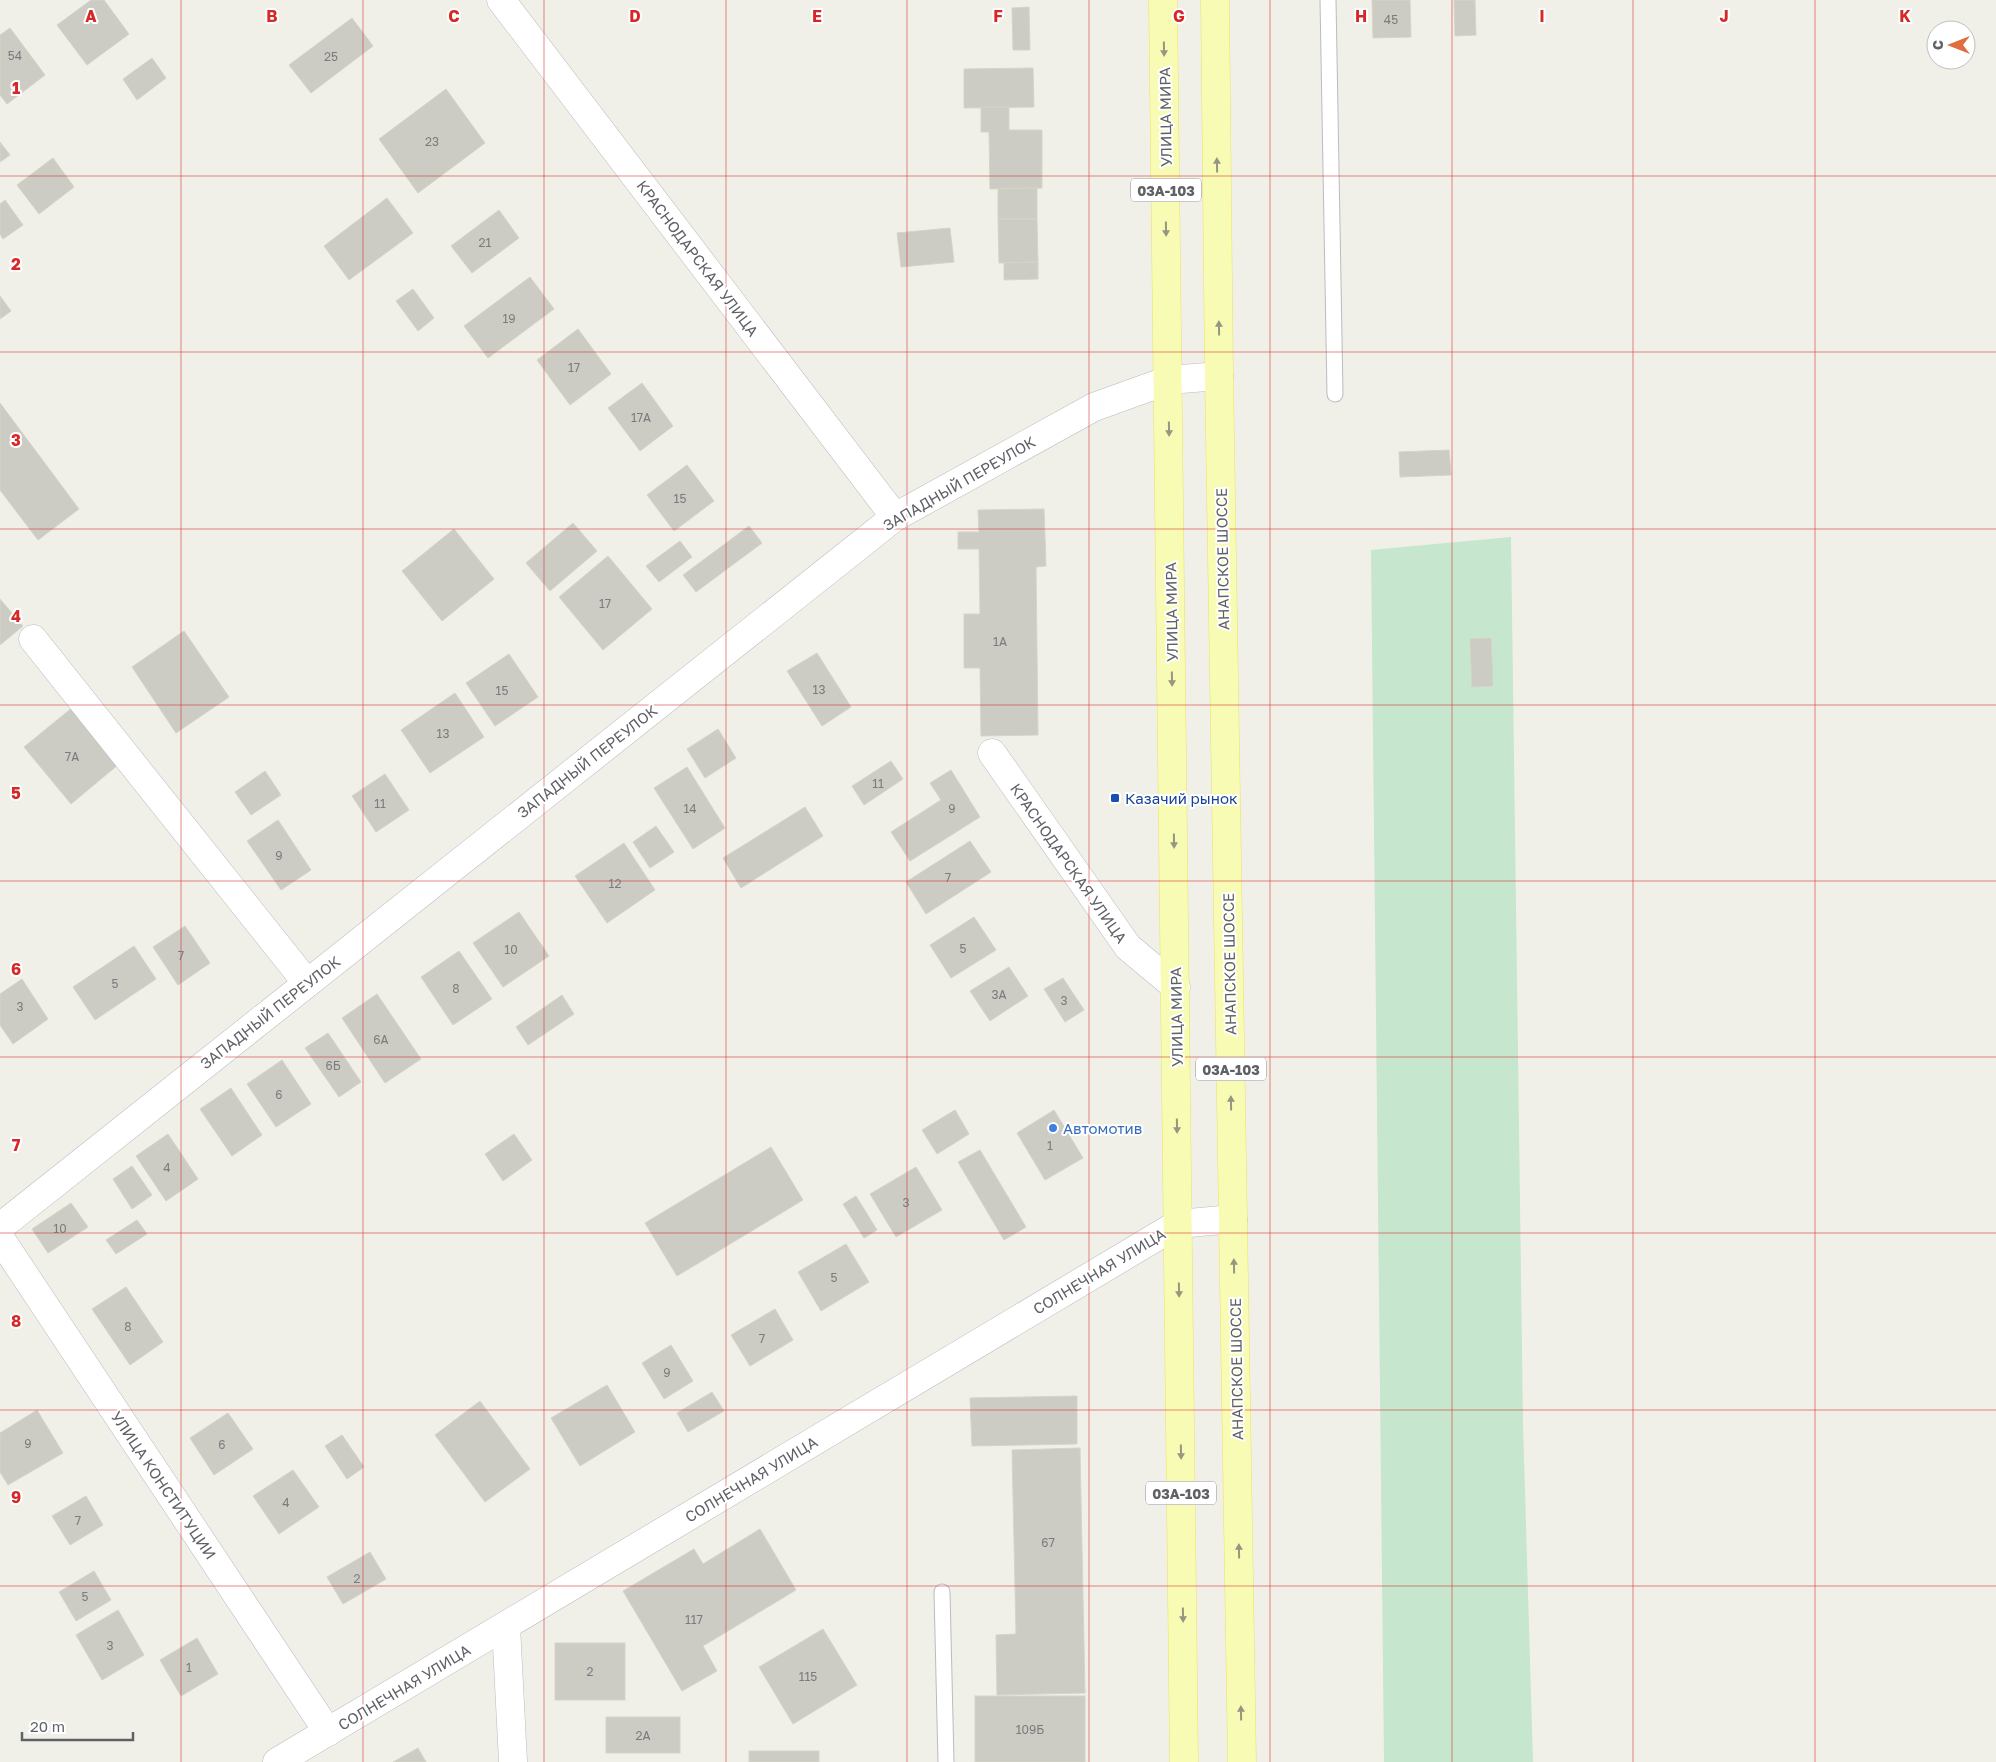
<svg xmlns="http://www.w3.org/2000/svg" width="1996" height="1762" font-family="'Golos Text',sans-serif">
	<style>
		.green { fill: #c6e6cd }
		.building { fill: #cccbc4; stroke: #d5d4c7 }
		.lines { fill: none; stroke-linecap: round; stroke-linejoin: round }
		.lane-casing { stroke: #babbc1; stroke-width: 17 }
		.street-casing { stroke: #babbc1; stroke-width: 29 }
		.primary-casing { stroke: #ebe167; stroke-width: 29 }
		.lane { stroke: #fff; stroke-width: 15 }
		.street { stroke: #fff; stroke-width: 28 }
		.primary { stroke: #f8fbb3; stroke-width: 28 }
		.oneway { fill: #959782 }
		.grid { fill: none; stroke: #d62828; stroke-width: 1; stroke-opacity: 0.55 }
		.transit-dot { fill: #1a4fb4; stroke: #fff; stroke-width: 2 }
		.shop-dot { fill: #3f7fe0; stroke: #fff; stroke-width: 2 }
		.labels { text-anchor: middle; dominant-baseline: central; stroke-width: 4; stroke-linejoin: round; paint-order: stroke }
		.number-label { font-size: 12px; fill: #7a7c7e }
		.shield { fill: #fff; stroke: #8f9095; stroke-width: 1 }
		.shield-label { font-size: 14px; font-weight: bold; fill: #5f6167 }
		.street-label { font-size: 15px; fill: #5f6167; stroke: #fff }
		.transit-label { font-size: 15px; fill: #164399; stroke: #fff; text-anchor: start }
		.shop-label { font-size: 15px; fill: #366cbe; stroke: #fff; text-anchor: start }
		.grid-label { font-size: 16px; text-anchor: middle; font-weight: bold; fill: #d62828; stroke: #fff; stroke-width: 4; stroke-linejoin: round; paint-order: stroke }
	</style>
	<rect width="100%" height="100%" fill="#f0f0e8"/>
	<!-- green -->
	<path class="green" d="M 1511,537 L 1523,1424 L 1533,1762 L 1384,1762 L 1371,550 Z"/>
	<!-- building -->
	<g class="building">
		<path d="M 91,0 L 104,0 L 129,34 L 87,65 L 57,25 Z"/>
		<path d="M 1372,0 L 1410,0 L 1411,37 L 1373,38 Z"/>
		<path d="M 1454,0 L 1475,0 L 1476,35 L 1455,36 Z"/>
		<path d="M 1029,7 L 1030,50 L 1013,50 L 1012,8 Z"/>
		<path d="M 352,18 L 373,46 L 311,93 L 289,65 Z"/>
		<path d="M 10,28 L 45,75 L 7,104 L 0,95 L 0,35 Z"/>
		<path d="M 152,58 L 166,78 L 137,100 L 123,79 Z"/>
		<path d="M 1033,68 L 1034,107 L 964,108 L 964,69 Z"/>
		<path d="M 446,89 L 485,143 L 418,193 L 379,139 Z"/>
		<path d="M 981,107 L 1009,107 L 1009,130 L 1042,130 L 1042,188 L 990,189 L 989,132 L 981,132 Z"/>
		<path d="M 0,142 L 10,155 L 0,162 Z"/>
		<path d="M 53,158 L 74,187 L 39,214 L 17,185 Z"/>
		<path d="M 1037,188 L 1037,219 L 998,219 L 998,189 Z"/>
		<path d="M 387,198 L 413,233 L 349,280 L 324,246 Z"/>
		<path d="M 5,200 L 23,225 L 3,239 L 0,234 L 0,204 Z"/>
		<path d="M 499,210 L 519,238 L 472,273 L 451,246 Z"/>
		<path d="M 998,219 L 1037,219 L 1038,262 L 999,263 Z"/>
		<path d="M 950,228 L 954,262 L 901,267 L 897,233 Z"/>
		<path d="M 1038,262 L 1038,279 L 1004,280 L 1004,263 Z"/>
		<path d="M 530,277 L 554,309 L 488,358 L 464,326 Z"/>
		<path d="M 413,289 L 434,318 L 418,331 L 396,301 Z"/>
		<path d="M 0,296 L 11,311 L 0,319 Z"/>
		<path d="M 578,329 L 611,374 L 570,405 L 537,360 Z"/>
		<path d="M 642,383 L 673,426 L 640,451 L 608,408 Z"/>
		<path d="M 0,403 L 79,509 L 38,540 L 0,490 Z"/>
		<path d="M 1449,450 L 1451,475 L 1400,477 L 1399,452 Z"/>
		<path d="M 687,465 L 714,501 L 674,531 L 647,495 Z"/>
		<path d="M 1044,509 L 1046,566 L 1036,567 L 1038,735 L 981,736 L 980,668 L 964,668 L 964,614 L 980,614 L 979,549 L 958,549 L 958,532 L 979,532 L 978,510 Z"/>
		<path d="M 573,523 L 597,551 L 550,591 L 526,563 Z"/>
		<path d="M 749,526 L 762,543 L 696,592 L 683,575 Z"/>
		<path d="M 454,529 L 494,579 L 442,621 L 402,571 Z"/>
		<path d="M 680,541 L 692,557 L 659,582 L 646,566 Z"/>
		<path d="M 608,556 L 652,609 L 603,650 L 559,597 Z"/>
		<path d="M 0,599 L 23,626 L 0,645 Z"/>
		<path d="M 184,631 L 229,697 L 176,733 L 132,667 Z"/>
		<path d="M 1491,638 L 1493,686 L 1472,687 L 1470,639 Z"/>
		<path d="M 817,653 L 851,707 L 822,726 L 787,671 Z"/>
		<path d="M 509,654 L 538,697 L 495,726 L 466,683 Z"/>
		<path d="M 455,693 L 484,737 L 430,773 L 401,730 Z"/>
		<path d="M 73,707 L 119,764 L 71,804 L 24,747 Z"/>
		<path d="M 718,729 L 736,758 L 705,778 L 687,749 Z"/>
		<path d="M 891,761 L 903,779 L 864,805 L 852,786 Z"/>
		<path d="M 687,767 L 725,828 L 693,849 L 654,788 Z"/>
		<path d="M 951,770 L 980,817 L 910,861 L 891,832 L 941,800 L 930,783 Z"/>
		<path d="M 265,771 L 281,795 L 251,815 L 235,792 Z"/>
		<path d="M 385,774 L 409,810 L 376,832 L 352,796 Z"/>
		<path d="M 805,807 L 823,836 L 741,888 L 723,858 Z"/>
		<path d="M 278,820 L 311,870 L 281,890 L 247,841 Z"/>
		<path d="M 656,826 L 674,852 L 650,868 L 633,842 Z"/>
		<path d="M 970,841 L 991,872 L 926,914 L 906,882 Z"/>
		<path d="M 624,843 L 655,890 L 607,923 L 575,876 Z"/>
		<path d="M 519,912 L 549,956 L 503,987 L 473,943 Z"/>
		<path d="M 974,917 L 996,950 L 951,978 L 930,945 Z"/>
		<path d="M 185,926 L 210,963 L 178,985 L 153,947 Z"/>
		<path d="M 134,946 L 156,979 L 95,1020 L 73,987 Z"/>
		<path d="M 459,951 L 492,999 L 453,1025 L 421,977 Z"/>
		<path d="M 1009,967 L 1028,996 L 990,1021 L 970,991 Z"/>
		<path d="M 1063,978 L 1084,1010 L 1065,1022 L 1044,989 Z"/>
		<path d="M 22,979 L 48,1019 L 13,1044 L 0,1025 L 0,994 Z"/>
		<path d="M 377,994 L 421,1059 L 385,1083 L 342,1018 Z"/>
		<path d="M 562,995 L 574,1014 L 528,1045 L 516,1027 Z"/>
		<path d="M 328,1033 L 361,1082 L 339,1097 L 305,1048 Z"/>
		<path d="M 282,1060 L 311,1104 L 276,1127 L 247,1084 Z"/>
		<path d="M 231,1088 L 262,1135 L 232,1156 L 200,1109 Z"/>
		<path d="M 955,1110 L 969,1134 L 937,1154 L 922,1130 Z"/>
		<path d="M 1054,1110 L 1083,1158 L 1045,1180 L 1017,1133 Z"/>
		<path d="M 168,1134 L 198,1179 L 166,1201 L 136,1156 Z"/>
		<path d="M 514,1134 L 532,1160 L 503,1181 L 485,1154 Z"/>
		<path d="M 771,1147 L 803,1200 L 677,1276 L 645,1223 Z"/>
		<path d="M 980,1150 L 1026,1227 L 1004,1240 L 958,1162 Z"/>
		<path d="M 132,1166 L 152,1195 L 132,1209 L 113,1179 Z"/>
		<path d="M 916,1167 L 942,1210 L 896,1237 L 870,1194 Z"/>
		<path d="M 856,1196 L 877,1230 L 864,1238 L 843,1204 Z"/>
		<path d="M 71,1203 L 88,1227 L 48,1253 L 32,1229 Z"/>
		<path d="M 137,1220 L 147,1234 L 116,1254 L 106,1240 Z"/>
		<path d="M 846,1244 L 869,1282 L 821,1311 L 798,1272 Z"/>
		<path d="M 126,1287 L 163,1342 L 130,1365 L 92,1309 Z"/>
		<path d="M 775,1309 L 793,1340 L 750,1366 L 731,1335 Z"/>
		<path d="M 671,1345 L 693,1381 L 664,1399 L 642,1363 Z"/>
		<path d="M 607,1385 L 635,1432 L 580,1466 L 551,1418 Z"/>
		<path d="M 712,1392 L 724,1411 L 688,1432 L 677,1413 Z"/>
		<path d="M 1077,1396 L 1077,1444 L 972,1446 L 970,1398 Z"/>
		<path d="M 480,1401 L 530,1469 L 485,1502 L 435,1435 Z"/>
		<path d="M 37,1410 L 63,1453 L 8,1485 L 0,1472 L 0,1433 Z"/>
		<path d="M 228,1413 L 253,1449 L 214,1475 L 190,1438 Z"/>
		<path d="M 342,1435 L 364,1467 L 347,1479 L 325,1446 Z"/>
		<path d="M 1080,1448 L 1085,1693 L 997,1695 L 996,1635 L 1016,1634 L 1012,1450 Z"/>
		<path d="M 293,1470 L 319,1507 L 279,1534 L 253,1496 Z"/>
		<path d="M 86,1496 L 103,1525 L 70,1545 L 52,1516 Z"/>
		<path d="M 760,1529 L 796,1590 L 703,1646 L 717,1671 L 682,1691 L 623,1591 L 694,1549 L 703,1564 Z"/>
		<path d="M 370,1552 L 386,1579 L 343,1604 L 327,1577 Z"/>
		<path d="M 94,1571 L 111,1600 L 76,1621 L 59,1592 Z"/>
		<path d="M 118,1610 L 144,1655 L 102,1680 L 76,1635 Z"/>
		<path d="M 823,1629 L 857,1685 L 793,1724 L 759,1667 Z"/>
		<path d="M 197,1638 L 218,1674 L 181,1696 L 160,1660 Z"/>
		<rect x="555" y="1643" width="70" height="57"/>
		<rect x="975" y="1696" width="110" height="66"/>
		<rect x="606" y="1717" width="74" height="36"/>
		<path d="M 418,1748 L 426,1762 L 393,1762 Z"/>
		<rect x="749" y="1751" width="70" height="11"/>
	</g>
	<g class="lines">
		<!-- lane casing -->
		<g class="lane-casing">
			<g id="lane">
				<path d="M 1328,0 L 1335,394"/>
				<path d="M 942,1592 L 946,1762"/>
			</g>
		</g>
		<!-- street casing -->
		<g class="street-casing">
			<g id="street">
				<path d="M 501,0 L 895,517"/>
				<path d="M 33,639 L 307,983"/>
				<path d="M 992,753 L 1128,947 L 1176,987"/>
				<path d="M 0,1227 L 895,517 L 1094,407 L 1169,380 L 1219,376"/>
				<path d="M 0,1238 L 328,1732"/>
				<path d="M 506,1626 L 513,1762"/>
				<path d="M 277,1762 L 1178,1224 L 1233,1219"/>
			</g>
		</g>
		<!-- primary casing -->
		<g class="primary-casing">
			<g id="primary">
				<path d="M 1163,0 L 1184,1762"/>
				<path d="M 1215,0 L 1219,376 L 1242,1762"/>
			</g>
		</g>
		<!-- lane -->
		<use href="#lane" class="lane"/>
		<!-- street -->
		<use href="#street" class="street"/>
		<!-- primary -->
		<use href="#primary" class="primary"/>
	</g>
	<!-- one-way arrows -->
	<defs><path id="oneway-solid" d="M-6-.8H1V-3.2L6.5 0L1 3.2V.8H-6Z" transform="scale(1.25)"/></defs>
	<g class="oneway">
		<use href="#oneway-solid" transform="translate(1164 49) rotate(89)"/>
		<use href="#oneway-solid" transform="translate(1217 165) rotate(-91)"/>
		<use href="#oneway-solid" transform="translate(1166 229) rotate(89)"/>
		<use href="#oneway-solid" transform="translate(1219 328) rotate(-91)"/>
		<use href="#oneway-solid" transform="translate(1169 429) rotate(89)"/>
		<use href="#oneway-solid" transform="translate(1172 679) rotate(89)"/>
		<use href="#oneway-solid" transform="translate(1174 841) rotate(89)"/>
		<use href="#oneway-solid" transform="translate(1231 1103) rotate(-91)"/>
		<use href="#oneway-solid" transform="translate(1177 1126) rotate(89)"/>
		<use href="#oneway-solid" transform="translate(1234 1266) rotate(-91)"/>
		<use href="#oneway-solid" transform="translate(1179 1290) rotate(89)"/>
		<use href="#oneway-solid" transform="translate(1181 1452) rotate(89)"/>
		<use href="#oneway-solid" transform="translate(1239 1551) rotate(-91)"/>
		<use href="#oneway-solid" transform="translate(1183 1615) rotate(89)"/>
		<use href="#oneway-solid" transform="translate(1241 1713) rotate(-91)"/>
	</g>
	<!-- grid -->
	<path class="grid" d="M 181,0 L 181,1762M 363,0 L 363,1762M 544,0 L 544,1762M 726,0 L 726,1762M 907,0 L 907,1762M 1089,0 L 1089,1762M 1270,0 L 1270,1762M 1452,0 L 1452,1762M 1633,0 L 1633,1762M 1815,0 L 1815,1762M 0,176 L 1996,176M 0,352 L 1996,352M 0,529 L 1996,529M 0,705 L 1996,705M 0,881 L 1996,881M 0,1057 L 1996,1057M 0,1233 L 1996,1233M 0,1410 L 1996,1410M 0,1586 L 1996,1586"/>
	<!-- markers -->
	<rect class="transit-dot" x="1110" y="793" width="10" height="10" rx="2.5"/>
	<circle class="shop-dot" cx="1053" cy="1128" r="5"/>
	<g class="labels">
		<!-- number labels -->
		<g class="number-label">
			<text x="1391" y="19">45</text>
			<text x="15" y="55">54</text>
			<text x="331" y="56">25</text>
			<text x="432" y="141">23</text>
			<text x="485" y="242">21</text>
			<text x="509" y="318">19</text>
			<text x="574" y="367">17</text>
			<text x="641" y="417">17А</text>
			<text x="680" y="498">15</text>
			<text x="605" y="603">17</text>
			<text x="1000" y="641">1А</text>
			<text x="819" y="689">13</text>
			<text x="502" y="690">15</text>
			<text x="443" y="733">13</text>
			<text x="72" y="756">7А</text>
			<text x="878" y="783">11</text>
			<text x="380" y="803">11</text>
			<text x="690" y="808">14</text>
			<text x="952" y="808">9</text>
			<text x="279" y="855">9</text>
			<text x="948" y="877">7</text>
			<text x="615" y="883">12</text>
			<text x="963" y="948">5</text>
			<text x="511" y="949">10</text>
			<text x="181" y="955">7</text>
			<text x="115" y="983">5</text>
			<text x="456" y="988">8</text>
			<text x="999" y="994">3А</text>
			<text x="1064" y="1000">3</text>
			<text x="20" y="1006">3</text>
			<text x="381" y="1039">6А</text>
			<text x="333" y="1065">6Б</text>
			<text x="279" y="1094">6</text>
			<text x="1050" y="1145">1</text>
			<text x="167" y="1167">4</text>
			<text x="906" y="1202">3</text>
			<text x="60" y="1228">10</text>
			<text x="834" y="1277">5</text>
			<text x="128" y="1326">8</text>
			<text x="762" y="1338">7</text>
			<text x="667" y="1372">9</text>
			<text x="28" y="1443">9</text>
			<text x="222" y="1444">6</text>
			<text x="286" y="1502">4</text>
			<text x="78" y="1520">7</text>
			<text x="1048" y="1542">67</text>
			<text x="357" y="1578">2</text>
			<text x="85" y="1596">5</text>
			<text x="694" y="1619">117</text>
			<text x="110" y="1645">3</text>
			<text x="189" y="1667">1</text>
			<text x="590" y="1671">2</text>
			<text x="808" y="1676">115</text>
			<text x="1030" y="1729">109Б</text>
			<text x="643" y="1735">2А</text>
		</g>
		<!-- shield labels -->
		<g class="shield">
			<rect x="1131" y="178.5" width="70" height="23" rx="4"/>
			<rect x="1196" y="1057.5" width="70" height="23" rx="4"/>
			<rect x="1146" y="1481.5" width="70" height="23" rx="4"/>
		</g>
		<g class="shield-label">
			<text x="1166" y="190">03А-103</text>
			<text x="1231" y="1069">03А-103</text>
			<text x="1181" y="1493">03А-103</text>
		</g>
		<!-- street labels -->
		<g class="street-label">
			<text transform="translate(1165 117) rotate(-91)">УЛИЦА МИРА</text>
			<text transform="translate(698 258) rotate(53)">КРАСНОДАРСКАЯ УЛИЦА</text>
			<text transform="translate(959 483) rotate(-30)">ЗАПАДНЫЙ ПЕРЕУЛОК</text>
			<text transform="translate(1222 559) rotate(-91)">АНАПСКОЕ ШОССЕ</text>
			<text transform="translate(1171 612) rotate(-91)">УЛИЦА МИРА</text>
			<text transform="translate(587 761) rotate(-38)">ЗАПАДНЫЙ ПЕРЕУЛОК</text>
			<text transform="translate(1069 863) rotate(55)">КРАСНОДАРСКАЯ УЛИЦА</text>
			<text transform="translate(1229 964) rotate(-91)">АНАПСКОЕ ШОССЕ</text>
			<text transform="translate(270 1012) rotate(-38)">ЗАПАДНЫЙ ПЕРЕУЛОК</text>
			<text transform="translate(1176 1017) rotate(-91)">УЛИЦА МИРА</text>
			<text transform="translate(1099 1271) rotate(-31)">СОЛНЕЧНАЯ УЛИЦА</text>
			<text transform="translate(1236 1369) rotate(-91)">АНАПСКОЕ ШОССЕ</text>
			<text transform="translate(751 1479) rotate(-31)">СОЛНЕЧНАЯ УЛИЦА</text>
			<text transform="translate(164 1485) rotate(56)">УЛИЦА КОНСТИТУЦИИ</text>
			<text transform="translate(404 1687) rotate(-31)">СОЛНЕЧНАЯ УЛИЦА</text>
		</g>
		<!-- transit labels -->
		<g class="transit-label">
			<text x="1125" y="798">Казачий рынок</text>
		</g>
		<!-- shop labels -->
		<g class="shop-label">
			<text x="1063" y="1128">Автомотив</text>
		</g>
	</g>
	<g class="grid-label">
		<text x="91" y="22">A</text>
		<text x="272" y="22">B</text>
		<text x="454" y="22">C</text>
		<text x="635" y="22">D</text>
		<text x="817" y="22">E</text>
		<text x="998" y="22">F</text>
		<text x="1179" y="22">G</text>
		<text x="1361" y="22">H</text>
		<text x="1542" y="22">I</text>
		<text x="1724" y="22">J</text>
		<text x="1905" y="22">K</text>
		<text x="16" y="94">1</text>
		<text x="16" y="270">2</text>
		<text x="16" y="446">3</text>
		<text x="16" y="622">4</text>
		<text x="16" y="799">5</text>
		<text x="16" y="975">6</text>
		<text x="16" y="1151">7</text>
		<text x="16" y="1327">8</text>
		<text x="16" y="1503">9</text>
	</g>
	<!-- north arrow -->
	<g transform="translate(1951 45) rotate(270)"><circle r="24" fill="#ffffff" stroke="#bfc0c2"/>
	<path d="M0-4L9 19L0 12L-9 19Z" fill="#e16c3d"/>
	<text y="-8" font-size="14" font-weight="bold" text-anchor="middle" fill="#5f6167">С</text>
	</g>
	<!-- scale -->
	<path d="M22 1732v8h111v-8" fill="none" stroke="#5f6167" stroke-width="2.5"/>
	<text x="30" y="1732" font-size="15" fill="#5f6167" stroke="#ffffff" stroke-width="4" paint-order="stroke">20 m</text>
</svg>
